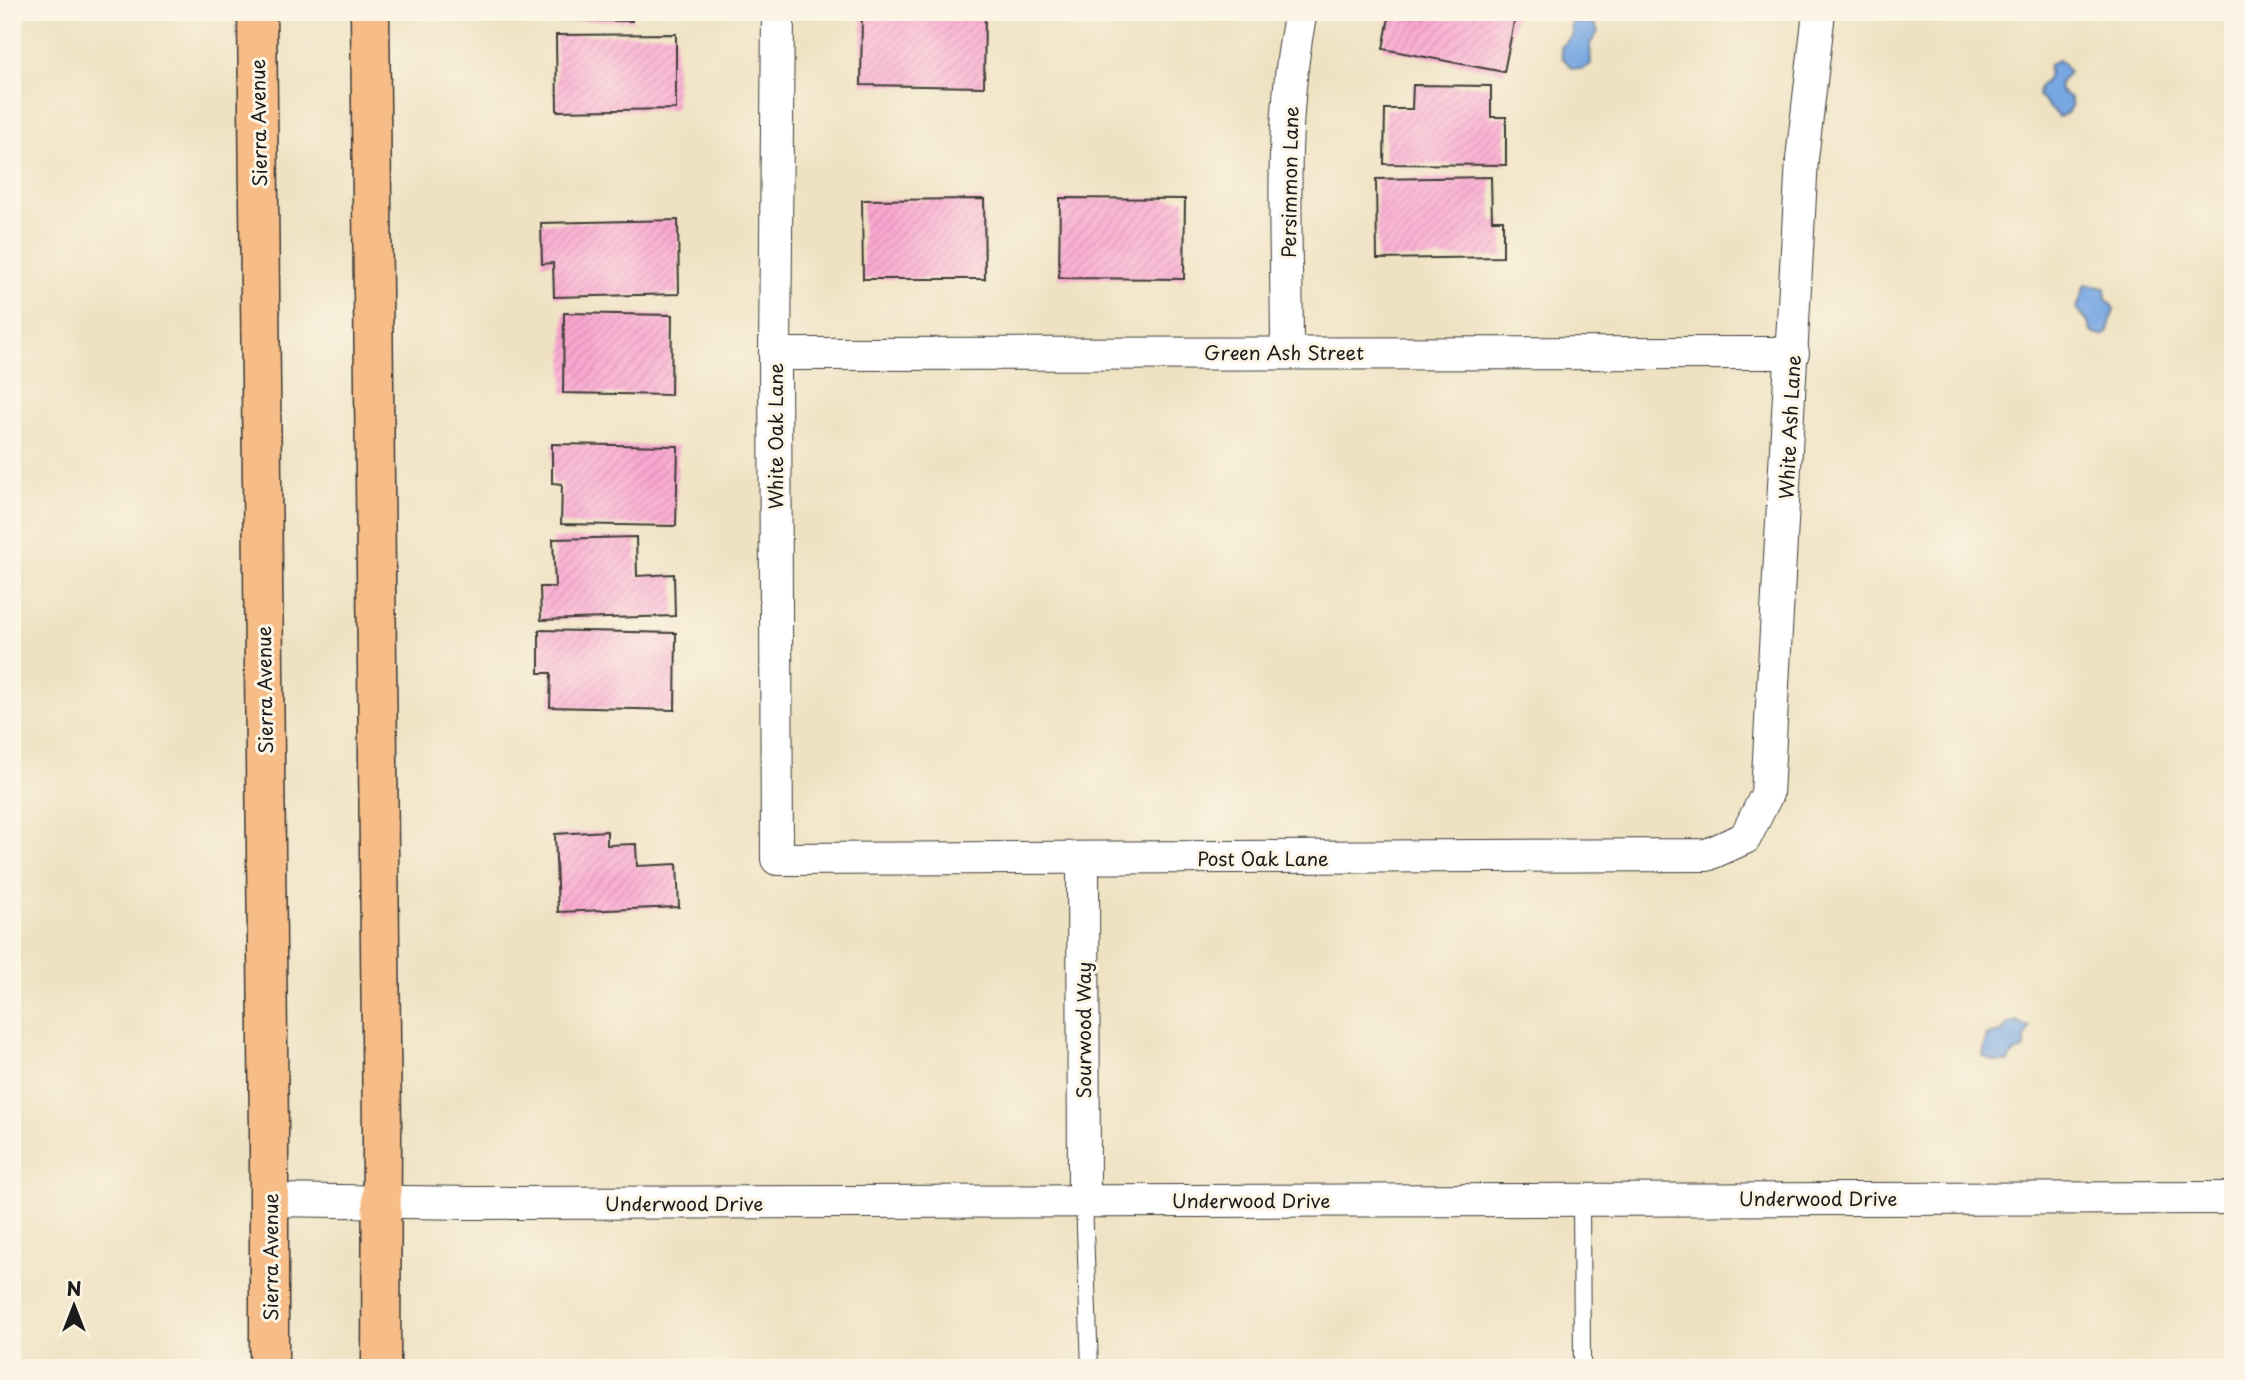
<svg xmlns="http://www.w3.org/2000/svg" width="2245" height="1380" font-family="'Playpen Sans',sans-serif">
	<style>
		.water { fill: #78a7e2; stroke: #4a627f; stroke-width: 2 }
		.building { fill: url(#building-hatch) }
		.lines { fill: none; stroke-linecap: round; stroke-linejoin: round }
		.lane-casing { stroke: #3c3a35; stroke-width: 18 }
		.street-casing { stroke: #3c3a35; stroke-width: 34 }
		.primary-casing { stroke: #3c3a35; stroke-width: 41 }
		.lane { stroke: #fff; stroke-width: 16 }
		.street { stroke: #fff; stroke-width: 32 }
		.primary { stroke: #f7bd88; stroke-width: 38 }
		.labels { text-anchor: middle; dominant-baseline: central; stroke-width: 6; stroke-linejoin: round; paint-order: stroke }
		.street-label { font-size: 19px; fill: #1c1c1c; stroke: #fcf5e5 }
	</style>
	<defs>
		<pattern id="building-hatch" width="6" height="6" patternUnits="userSpaceOnUse" patternTransform="scale(1.75)"><rect width="6" height="6" fill="#f9a7d0"/><path d="M-1 1l2-2M0 6l6-6M5 7l2-2" fill="none" stroke="#d58fb2"/></pattern>
	</defs>
	<rect width="100%" height="100%" fill="#fcf5e5"/>
	<filter id="ink" filterUnits="userSpaceOnUse"><feTurbulence type="fractalNoise" baseFrequency=".0143" numOctaves="2"/><feDisplacementMap in="SourceGraphic" scale="14" xChannelSelector="R" yChannelSelector="G"/><feConvolveMatrix kernelMatrix="1 2 1 2 8 2 1 2 1" color-interpolation-filters="sRGB"/></filter>
	<filter id="wash" filterUnits="userSpaceOnUse"><feTurbulence type="fractalNoise" baseFrequency=".00686" numOctaves="4" result="noise"/><feDisplacementMap in="SourceGraphic" scale="28" xChannelSelector="R" yChannelSelector="G"/><feGaussianBlur stdDeviation="1.57" result="paint"/><feColorMatrix in="noise" values="0 0 0 0 0 0 0 0 0 0 0 0 0 0 0 0 0 1.4 0 .05"/><feComposite in="paint" operator="in"/></filter>
	<g filter="url(#wash)">
		<rect width="100%" height="100%" fill="#efe2c3"/>
		<!-- water -->
		<g class="water">
			<path d="M 1574,12 L 1588,12 L 1598,32 L 1590,44 L 1591,64 L 1583,69 L 1572,68 L 1562,57 L 1561,47 L 1572,36 L 1571,15 Z"/>
			<path d="M 2058,60 L 2064,64 L 2069,72 L 2060,83 L 2059,90 L 2070,98 L 2072,106 L 2067,113 L 2059,117 L 2038,96 L 2039,88 L 2048,78 L 2049,64 Z"/>
			<path d="M 2085,284 L 2105,288 L 2106,298 L 2114,309 L 2107,334 L 2101,336 L 2092,333 L 2088,322 L 2077,309 Z"/>
			<path d="M 2016,1021 L 2029,1028 L 2025,1039 L 2025,1048 L 2012,1055 L 2009,1062 L 1994,1062 L 1983,1056 L 1987,1035 L 2001,1033 L 2007,1024 Z"/>
		</g>
		<g id="blocks">
			<!-- building -->
			<g class="building">
				<path d="M 552,12 L 632,12 L 632,21 L 552,20 Z"/>
				<path d="M 862,12 L 985,13 L 984,87 L 861,85 Z"/>
				<path d="M 1390,12 L 1516,12 L 1504,72 L 1383,49 Z"/>
				<path d="M 676,34 L 676,109 L 557,111 L 556,35 Z"/>
				<path d="M 1413,85 L 1491,86 L 1491,117 L 1506,117 L 1506,165 L 1384,164 L 1385,109 L 1412,109 Z"/>
				<path d="M 1491,177 L 1492,220 L 1503,220 L 1503,257 L 1377,259 L 1376,179 Z"/>
				<path d="M 1060,198 L 1185,199 L 1184,279 L 1059,278 Z"/>
				<path d="M 984,199 L 985,279 L 863,279 L 862,200 Z"/>
				<path d="M 678,220 L 679,294 L 554,297 L 553,263 L 542,264 L 541,223 Z"/>
				<path d="M 564,313 L 672,315 L 671,395 L 563,393 Z"/>
				<path d="M 552,444 L 678,446 L 676,526 L 561,524 L 562,484 L 552,483 Z"/>
				<path d="M 636,537 L 637,576 L 674,574 L 675,616 L 541,620 L 540,587 L 555,587 L 553,539 Z"/>
				<path d="M 539,630 L 676,633 L 675,710 L 550,707 L 551,673 L 539,673 Z"/>
				<path d="M 607,831 L 607,845 L 636,844 L 637,866 L 677,864 L 679,907 L 558,912 L 555,834 Z"/>
			</g>
		</g>
	</g>
	<g filter="url(#ink)">
		<use href="#blocks" fill-opacity="0" stroke="#3c3a35" stroke-width="2"/>
		<g class="lines">
			<!-- lane casing -->
			<g class="lane-casing">
				<g id="lane">
					<path d="M 1581,1199 L 1582,1368"/>
					<path d="M 1084,1201 L 1090,1368"/>
				</g>
			</g>
			<!-- street casing -->
			<g class="street-casing">
				<g id="street">
					<path d="M 778,12 L 775,354 L 777,859 L 1707,855 L 1745,838 L 1767,794 L 1802,159 L 1819,12"/>
					<path d="M 1287,352 C 1287,239 1278,123 1301,12"/>
					<path d="M 775,354 L 1793,353"/>
					<path d="M 1083,859 L 1084,1201"/>
					<path d="M 270,1200 L 473,1203 L 2233,1198"/>
				</g>
			</g>
			<!-- primary casing -->
			<g class="primary-casing">
				<g id="primary">
					<path d="M 257,12 L 269,1133 L 269,1368"/>
					<path d="M 370,12 L 382,1131 L 381,1368"/>
				</g>
			</g>
			<!-- lane -->
			<use href="#lane" class="lane"/>
			<!-- street -->
			<use href="#street" class="street"/>
			<!-- primary -->
			<use href="#primary" class="primary"/>
		</g>
	</g>
	<g class="labels">
		<!-- street labels -->
		<g class="street-label">
			<text transform="translate(258 123) rotate(-91)">Sierra Avenue</text>
			<text transform="translate(1289 182) rotate(-89)">Persimmon Lane</text>
			<text x="1284" y="352">Green Ash Street</text>
			<text transform="translate(1789 427) rotate(-87)">White Ash Lane</text>
			<text transform="translate(775 436) rotate(-90)">White Oak Lane</text>
			<text transform="translate(264 690) rotate(-91)">Sierra Avenue</text>
			<text x="1263" y="858">Post Oak Lane</text>
			<text transform="translate(1083 1030) rotate(-90)">Sourwood Way</text>
			<text x="1818" y="1198">Underwood Drive</text>
			<text x="1251" y="1200">Underwood Drive</text>
			<text x="684" y="1203">Underwood Drive</text>
			<text transform="translate(270 1257) rotate(-90)">Sierra Avenue</text>
		</g>
	</g>
	<!-- margin -->
	<rect width="2245" height="1380" fill="none" stroke="#fcf5e5" stroke-width="42"/>
	<!-- north arrow -->
	<g transform="translate(74 1306)" stroke="#fcf5e5" stroke-width="5" paint-order="stroke">
	<path d="M0-5L12 26L0 18L-12 26Z" fill="#1c1c1c"/>
	<text y="-10" font-size="19" font-weight="bold" text-anchor="middle" fill="#1c1c1c">N</text>
	</g>
</svg>
